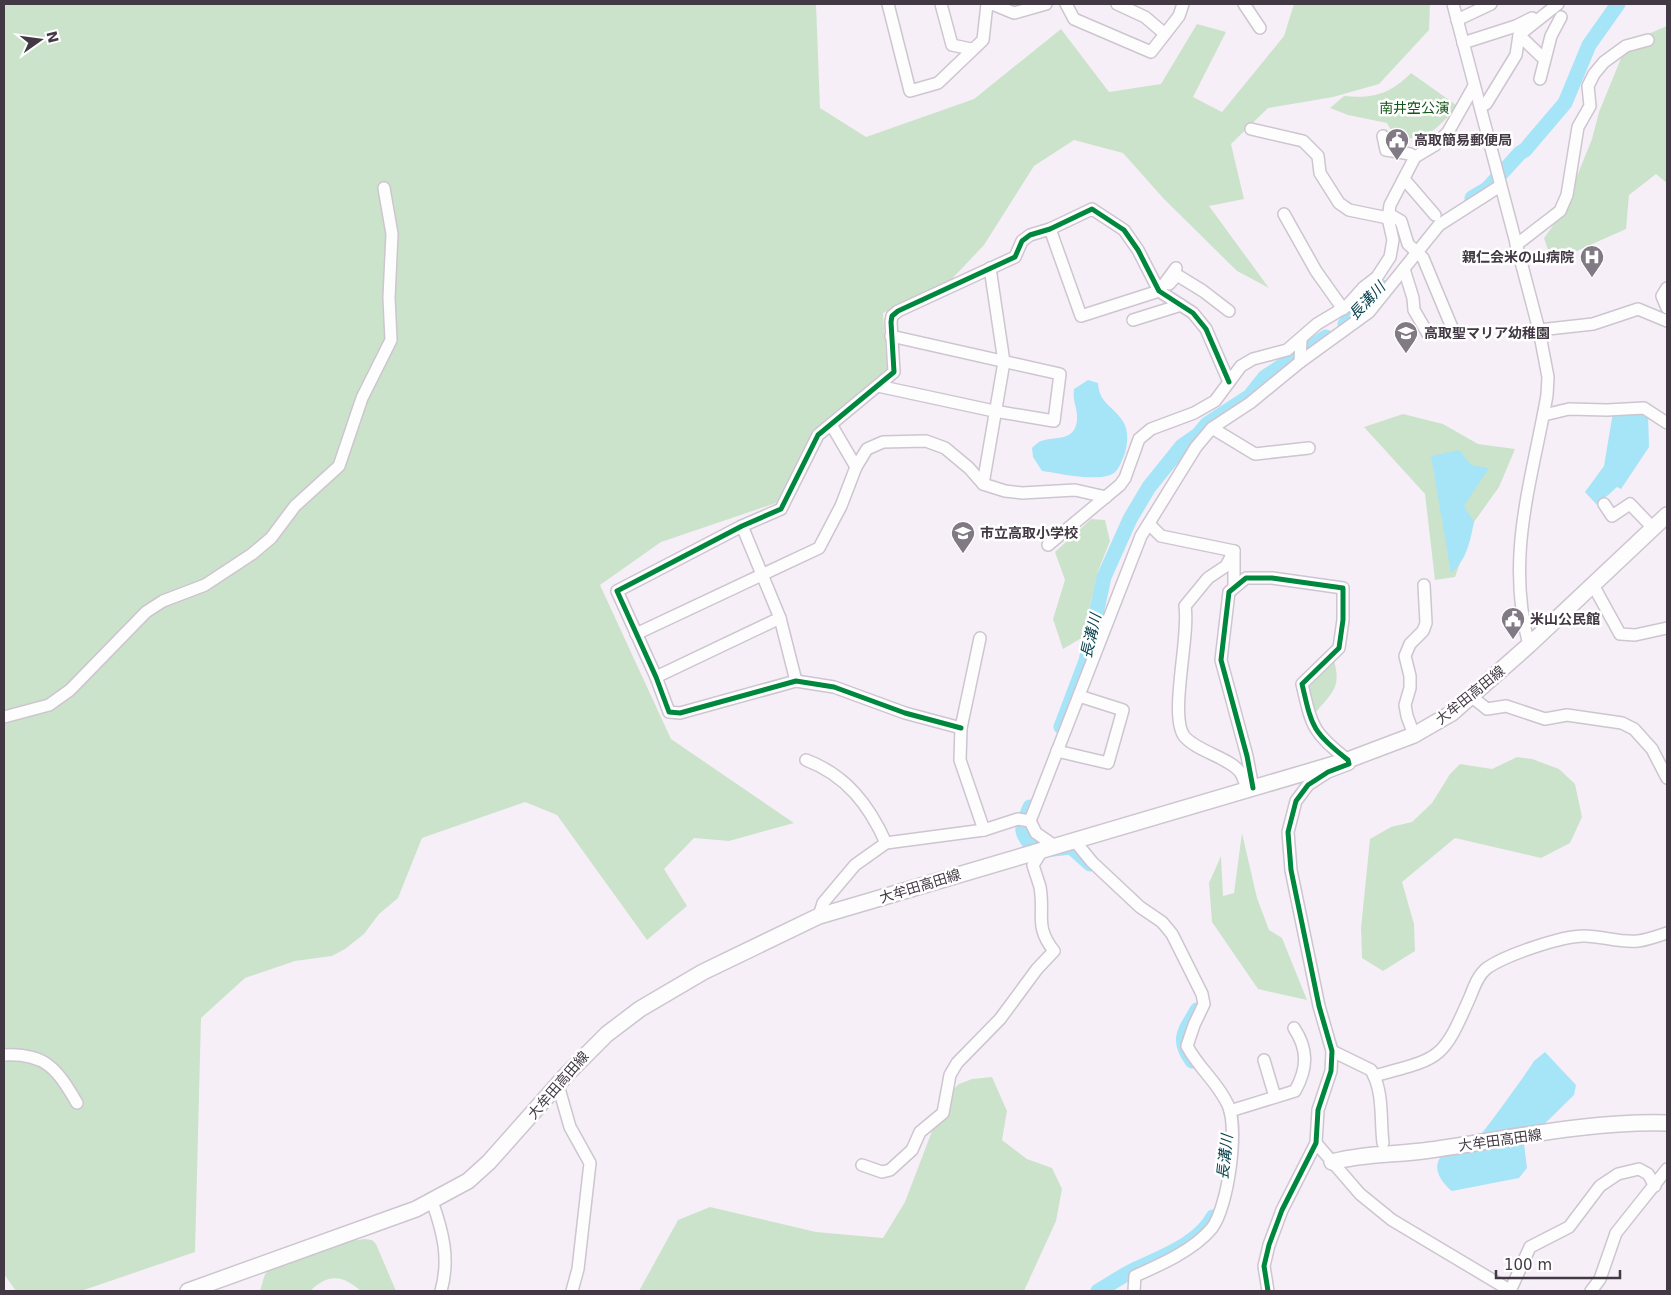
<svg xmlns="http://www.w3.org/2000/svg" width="1671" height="1295" font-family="'DejaVu Sans','Noto Sans JP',sans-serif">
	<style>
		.green { fill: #cce3cb }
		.water { fill: #a6e4f7 }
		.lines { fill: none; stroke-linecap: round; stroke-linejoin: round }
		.river { stroke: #a6e4f7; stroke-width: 15 }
		.minor-casing { stroke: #cdc5cf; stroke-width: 14 }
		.major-casing { stroke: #cdc5cf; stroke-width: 18 }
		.minor { stroke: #fefdfe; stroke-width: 11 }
		.major { stroke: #fefdfe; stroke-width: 15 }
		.cycleway-casing { stroke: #fff; stroke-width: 8 }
		.cycleway { stroke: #00873e; stroke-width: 5 }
		.labels { text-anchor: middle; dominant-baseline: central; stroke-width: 5; stroke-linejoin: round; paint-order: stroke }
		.park-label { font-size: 14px; fill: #125716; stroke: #fff }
		.poi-label { font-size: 14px; font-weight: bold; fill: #423944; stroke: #fff; text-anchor: start }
		.street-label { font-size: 14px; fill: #423944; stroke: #fff }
		.water-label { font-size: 15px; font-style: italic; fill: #06424e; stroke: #fff }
	</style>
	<rect width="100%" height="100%" fill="#f7eff8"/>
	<!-- green -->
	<g class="green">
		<path d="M 4,4 L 816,4 L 820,108 L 866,137 L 974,99 L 1061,29 L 1109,92 L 1161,84 L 1197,24 L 1226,32 L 1193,97 L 1222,112 L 1284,36 L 1294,4 L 1430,4 L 1429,30 L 1379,84 L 1333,97 L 1268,108 L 1231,144 L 1244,199 L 1209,206 L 1269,288 L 1237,271 L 1164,199 L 1123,153 L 1074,140 L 1034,166 L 984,245 L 948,283 L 883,313 L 887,369 L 824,421 L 776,503 L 661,542 L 600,585 L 671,739 L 794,823 L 729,841 L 694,838 L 664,869 L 687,906 L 647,940 L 557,815 L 525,802 L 422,838 L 398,898 L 379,914 L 364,934 L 345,949 L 332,956 L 295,961 L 245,978 L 201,1018 L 195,1252 L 81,1291 L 16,1291 L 4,1274 Z"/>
		<path d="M 1667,26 L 1667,183 L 1656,174 L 1629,195 L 1626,229 L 1552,262 L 1544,238 L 1571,201 L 1575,181 L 1592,139 L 1599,112 L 1624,51 L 1641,37 Z"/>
		<path d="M 1411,73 L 1459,107 L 1434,130 L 1398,143 L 1387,123 L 1348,115 L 1330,108 L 1344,96 C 1373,99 1390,94 1411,73 Z"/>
		<path d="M 1403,414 L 1443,424 L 1478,444 L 1515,449 L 1499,487 L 1474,522 L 1455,577 L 1435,580 L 1425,494 L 1364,427 Z"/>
		<path d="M 1091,519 L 1105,520 L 1110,541 L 1098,571 L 1083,637 L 1063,649 L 1053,619 L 1065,580 L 1055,552 Z"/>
		<path d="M 1334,660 C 1341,687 1334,691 1316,712 L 1306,690 Z"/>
		<path d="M 1517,757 L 1532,759 L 1559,769 L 1575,784 L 1582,817 L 1570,843 L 1541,858 L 1455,838 L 1402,882 L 1414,924 L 1415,951 L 1383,971 L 1362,958 L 1361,928 L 1370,839 L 1391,827 L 1412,822 L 1432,803 L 1450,774 L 1460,764 L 1492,769 Z"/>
		<path d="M 1242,833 L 1257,898 L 1269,930 L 1282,938 L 1307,1000 L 1258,989 L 1212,922 L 1209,883 L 1221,856 L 1223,896 L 1234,893 Z"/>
		<path d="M 992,1077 L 1007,1111 L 1002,1140 L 1027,1159 L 1052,1168 L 1062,1189 L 1056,1221 L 1024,1291 L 639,1291 L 678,1220 L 710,1207 L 816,1232 L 883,1238 L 905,1202 L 945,1097 L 959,1084 L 972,1079 Z"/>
		<path d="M 365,1239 L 372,1240 L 376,1244 L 396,1291 L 361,1291 C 342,1275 329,1273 310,1291 L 260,1291 L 265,1274 L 271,1268 L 351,1241 Z"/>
	</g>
	<!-- water -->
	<g class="water">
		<path d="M 1088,380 L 1098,383 C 1099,403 1112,405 1122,420 C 1129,430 1128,442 1125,453 C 1122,460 1120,468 1114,473 C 1100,483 1058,473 1042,471 L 1033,457 L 1032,448 C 1034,446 1038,442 1041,441 C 1056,436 1075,442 1077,420 C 1078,409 1072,400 1074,389 Z"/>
		<path d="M 1613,412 L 1648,413 L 1649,447 L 1621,489 L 1617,487 L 1597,505 L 1585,492 L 1604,466 Z"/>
		<path d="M 1459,450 L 1471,465 L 1489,468 L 1464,506 L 1474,522 C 1470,541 1467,560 1451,573 L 1431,456 Z"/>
		<path d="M 1545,1052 L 1576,1085 L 1574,1095 L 1524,1144 L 1527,1168 L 1519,1178 L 1452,1191 C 1445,1186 1434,1173 1438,1162 C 1444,1146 1462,1149 1474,1142 C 1481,1137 1528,1071 1534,1061 Z"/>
	</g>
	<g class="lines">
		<!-- river -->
		<g class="river">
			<path d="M 1472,198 L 1487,189 L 1520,153 L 1525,150 L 1565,103 L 1589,45 L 1618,4"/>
			<path d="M 1345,324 L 1372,300 L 1382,287"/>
			<path d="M 1061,727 L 1086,661 L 1104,577 L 1130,519 L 1149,487 L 1182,446 L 1198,435 L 1207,424 L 1250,396 L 1265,377 L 1326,337"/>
			<path d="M 1030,807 C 1020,830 1019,831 1036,851 L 1071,847 L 1090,864"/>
			<path d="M 1192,1061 C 1176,1038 1185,1032 1197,1010"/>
			<path d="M 1098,1291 C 1109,1285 1120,1277 1132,1271 C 1158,1258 1198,1245 1213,1217"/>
		</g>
		<!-- minor casing -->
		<g class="minor-casing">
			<g id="minor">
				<path d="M 888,4 L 910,91 L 938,83 L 983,40 L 987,4"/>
				<path d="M 941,4 L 952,45 L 971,49"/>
				<path d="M 992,4 L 1014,13 L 1046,4"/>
				<path d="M 1066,4 L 1074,19 L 1151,52 L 1179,16 L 1183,4"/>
				<path d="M 1117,4 L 1145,17 L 1165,34"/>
				<path d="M 1244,4 L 1260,28"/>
				<path d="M 1453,4 L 1539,330 L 1548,377 L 1547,395 C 1532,481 1505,557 1529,645"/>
				<path d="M 1457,20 L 1491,4"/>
				<path d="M 1519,35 L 1544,59"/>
				<path d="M 1463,43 L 1516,26 L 1532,18"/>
				<path d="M 1540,79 L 1551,36 L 1561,17"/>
				<path d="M 1486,104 L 1516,55 L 1519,35 L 1558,4"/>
				<path d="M 1251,129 L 1303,141 L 1318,156 L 1320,173 L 1339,203 L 1349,210 L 1388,218"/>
				<path d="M 1383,136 L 1386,150 L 1410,154 L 1415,157"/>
				<path d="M 1404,179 L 1435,215"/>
				<path d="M 1284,214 L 1316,271 L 1343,309"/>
				<path d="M 1389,214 L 1401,221 L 1408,244 L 1423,258 L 1453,330"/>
				<path d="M 1050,229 L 1081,316 L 1159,291 L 1176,268"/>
				<path d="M 1516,245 L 1560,211 L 1567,195 L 1578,127 L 1590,106 L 1588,86 L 1594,74 L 1604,62 L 1626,46 L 1648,40"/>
				<path d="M 1404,269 L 1413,298 L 1414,310 L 1428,334"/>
				<path d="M 1169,284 L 1177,275 L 1203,291 L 1229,311"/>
				<path d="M 1667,288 L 1662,296 L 1667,308"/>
				<path d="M 1133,320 L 1181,305"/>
				<path d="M 1539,330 L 1593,324 L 1638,309 L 1667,321"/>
				<path d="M 1300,362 L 1369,312 L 1439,225 L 1500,186"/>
				<path d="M 878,386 L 994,411 L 1054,421 L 1060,374 L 891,336"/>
				<path d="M 1544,415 L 1569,409 L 1607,410 L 1644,408 L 1667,423"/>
				<path d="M 832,426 L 856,467"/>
				<path d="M 1212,428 L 1255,454 L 1309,448"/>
				<path d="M 983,484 L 1004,362 L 990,268"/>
				<path d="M 1604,504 L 1612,516 L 1630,504 L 1653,528"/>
				<path d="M 1150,525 L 1161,536 L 1234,551 L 1234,586"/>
				<path d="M 742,526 L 780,618 L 796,681"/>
				<path d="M 1048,545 L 1120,485 L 1125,478 L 1139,439 L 1151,429 L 1194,413 L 1215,401 L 1241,366 L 1253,359 L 1287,350 L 1317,324 L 1347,306 L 1364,287 L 1377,277 L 1390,257 L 1393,240 L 1388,218 L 1390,205 L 1415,157 L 1435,145 L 1448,132 L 1474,86"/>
				<path d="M 1234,551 L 1226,566 L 1208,578 L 1185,606 C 1190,636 1169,715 1184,736 C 1196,751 1230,758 1240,772 C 1243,776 1245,784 1248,789"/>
				<path d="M 1593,585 L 1620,634 L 1635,635 L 1667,628"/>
				<path d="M 636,634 L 819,548 L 841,506 L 856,467 L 867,449 L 883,442 L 926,441 L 945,448 L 969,468 L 983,484 L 1005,491 L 1022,493 L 1075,490 L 1106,497"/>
				<path d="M 980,638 L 961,728 L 960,760 L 984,830"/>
				<path d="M 656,677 L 780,618"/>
				<path d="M 1472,697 L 1487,709 L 1506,706 L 1545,719 L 1567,715 L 1622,723 L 1634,729 L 1652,749 L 1667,778"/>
				<path d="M 4,717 L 49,705 L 70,690 L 146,612 L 163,601 L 205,585 L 252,554 L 271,538 L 295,506 L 339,466 L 362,398 L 391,340 L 389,298 L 392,234 L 384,188"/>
				<path d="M 961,728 L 905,713 L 834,687 L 796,681 L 680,713 L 669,712 L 656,677 L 617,591 L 742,526 L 781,509 L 818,435 L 894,372 L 891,322 L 892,316 L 898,311 L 1015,257 L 1022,241 L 1030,235 L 1050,229 L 1092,209 L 1124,230 L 1138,250 L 1159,291 L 1193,313 L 1206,329 L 1229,382"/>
				<path d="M 1414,735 L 1407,716 L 1405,705 L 1410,688 L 1410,676 L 1405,656 L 1410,644 L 1423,631 L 1426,623 L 1424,585"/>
				<path d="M 1057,751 L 1108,763 L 1123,710 L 1079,696"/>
				<path d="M 806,760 C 846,775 869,805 886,843"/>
				<path d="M 1253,788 L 1247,756 L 1221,660 L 1229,592 L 1246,578 L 1272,578 L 1343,588 L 1343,620 L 1339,648 L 1302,684 C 1312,727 1312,732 1348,760 L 1349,764 L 1328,772 L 1308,785 L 1296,801 L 1288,832 L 1291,870 L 1319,1006 L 1332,1051 L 1331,1071 L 1318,1110 L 1316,1143 L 1282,1210 L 1269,1245 L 1264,1266 L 1268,1291"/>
				<path d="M 1030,821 L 1141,536 L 1196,447 L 1212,428 L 1250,403 L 1300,362 L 1301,339"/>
				<path d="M 1030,821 L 1036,833 L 1055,846"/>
				<path d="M 1074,840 L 1092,862 L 1140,907 L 1162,922 L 1172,934 L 1202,994 L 1204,1004 L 1194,1025 L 1187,1046 C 1199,1069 1217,1081 1228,1105 C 1239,1129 1228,1207 1212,1228 C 1194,1250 1160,1265 1135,1276 L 1134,1291"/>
				<path d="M 819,916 L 823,903 L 855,865 L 886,843 L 984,830 L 1018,819 L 1030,821"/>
				<path d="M 1332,1051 L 1371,1070 C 1384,1092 1380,1119 1383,1143"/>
				<path d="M 4,1055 C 46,1053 57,1069 77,1103"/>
				<path d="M 1264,1060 L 1275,1097"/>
				<path d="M 1374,1076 C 1441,1058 1442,1061 1470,997 C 1474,987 1478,975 1487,968 C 1506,955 1561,936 1584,936 C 1602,936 1620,943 1638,941 C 1647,940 1658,936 1667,933"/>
				<path d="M 558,1085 L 570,1127 L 590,1163 L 578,1269 L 572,1291"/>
				<path d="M 1230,1111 L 1295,1091 C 1308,1068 1308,1049 1294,1028"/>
				<path d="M 1316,1143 L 1360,1194 L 1392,1220 L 1511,1291"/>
				<path d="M 862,1165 L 882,1172 L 890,1170 L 912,1150 L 920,1132 L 943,1113 L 950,1075 L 957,1063 L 1000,1019 L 1037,969 L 1054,951 C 1034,926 1045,915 1040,887 C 1038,880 1035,872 1033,865 L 1043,849"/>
				<path d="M 432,1201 C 443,1232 450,1259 441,1291"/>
				<path d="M 1510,1291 L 1530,1247 L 1569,1227 L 1600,1186 L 1618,1174 L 1639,1169 L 1648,1174 L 1655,1186"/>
				<path d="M 1591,1291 L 1600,1279 L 1616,1233 L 1667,1169"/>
			</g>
		</g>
		<!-- major casing -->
		<g class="major-casing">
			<g id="major">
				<path d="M 1332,1162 C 1364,1153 1398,1155 1430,1150 C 1508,1139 1588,1121 1667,1123"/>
				<path d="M 188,1291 L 416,1209 L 468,1181 L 489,1162 L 568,1073 L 607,1034 L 640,1009 L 703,972 L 819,916 L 1348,760 L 1414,735 L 1452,713 L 1529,645 L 1667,515"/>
			</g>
		</g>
		<!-- minor -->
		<use href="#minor" class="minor"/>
		<!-- major -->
		<use href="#major" class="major"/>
		<!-- cycleway casing -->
		<g class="cycleway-casing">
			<g id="cycleway">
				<path d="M 961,728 L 905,713 L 834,687 L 796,681 L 680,713 L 669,712 L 656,677 L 617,591 L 742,526 L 781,509 L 818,435 L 894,372 L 891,322 L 892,316 L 898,311 L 1015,257 L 1022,241 L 1030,235 L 1050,229 L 1092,209 L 1124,230 L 1138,250 L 1159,291 L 1193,313 L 1206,329 L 1229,382"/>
				<path d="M 1253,788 L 1247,756 L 1221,660 L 1229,592 L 1246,578 L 1272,578 L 1343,588 L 1343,620 L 1339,648 L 1302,684 C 1312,727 1312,732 1348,760 L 1349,764 L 1328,772 L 1308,785 L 1296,801 L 1288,832 L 1291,870 L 1319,1006 L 1332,1051 L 1331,1071 L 1318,1110 L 1316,1143 L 1282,1210 L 1269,1245 L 1264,1266 L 1268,1291"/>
			</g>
		</g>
		<!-- cycleway -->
		<use href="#cycleway" class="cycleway"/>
	</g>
	<!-- icons -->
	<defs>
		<g id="civic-pin" transform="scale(1.25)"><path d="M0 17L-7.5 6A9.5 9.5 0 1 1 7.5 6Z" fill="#817983" stroke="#fff"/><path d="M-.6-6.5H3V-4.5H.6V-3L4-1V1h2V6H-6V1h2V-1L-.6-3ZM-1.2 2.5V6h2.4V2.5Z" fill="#fff"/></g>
		<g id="hospital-pin" transform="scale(1.25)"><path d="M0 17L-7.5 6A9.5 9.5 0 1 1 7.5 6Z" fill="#817983" stroke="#fff"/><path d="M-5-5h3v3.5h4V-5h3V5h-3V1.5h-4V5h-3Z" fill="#fff"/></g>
		<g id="school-pin" transform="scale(1.25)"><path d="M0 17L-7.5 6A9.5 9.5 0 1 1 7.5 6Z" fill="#817983" stroke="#fff"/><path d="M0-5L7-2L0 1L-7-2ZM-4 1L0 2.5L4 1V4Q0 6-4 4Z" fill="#fff"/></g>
	</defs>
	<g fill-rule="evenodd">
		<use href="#civic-pin" x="1397" y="140"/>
		<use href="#hospital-pin" x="1592" y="257"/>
		<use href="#school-pin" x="1406" y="333"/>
		<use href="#school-pin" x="963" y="533"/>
		<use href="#civic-pin" x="1513" y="619"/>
	</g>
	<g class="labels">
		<!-- park labels -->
		<g class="park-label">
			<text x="1414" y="108">南井空公演</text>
		</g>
		<!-- poi labels -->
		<g class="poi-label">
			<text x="1414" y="140">高取簡易郵便局</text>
			<text x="1574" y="257" text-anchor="end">親仁会米の山病院</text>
			<text x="1424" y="333">高取聖マリア幼稚園</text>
			<text x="980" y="533">市立高取小学校</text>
			<text x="1530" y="619">米山公民館</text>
		</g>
		<!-- street labels -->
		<g class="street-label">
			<text transform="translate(1470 695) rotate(-39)">大牟田高田線</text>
			<text transform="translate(920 886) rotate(-17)">大牟田高田線</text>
			<text transform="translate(558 1085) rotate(-49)">大牟田高田線</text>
			<text transform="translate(1500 1140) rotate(-8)">大牟田高田線</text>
		</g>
		<!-- water labels -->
		<g class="water-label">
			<text transform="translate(1367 301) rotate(-47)">長溝川</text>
			<text transform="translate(1091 636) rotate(-77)">長溝川</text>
			<text transform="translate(1225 1157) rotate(-84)">長溝川</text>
		</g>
	</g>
	<!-- border -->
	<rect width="1671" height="1295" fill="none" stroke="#423944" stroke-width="10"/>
	<!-- north arrow -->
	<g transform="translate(40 40) rotate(76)" stroke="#ffffff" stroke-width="4" paint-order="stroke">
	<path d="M0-4L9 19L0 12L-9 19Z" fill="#423944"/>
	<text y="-8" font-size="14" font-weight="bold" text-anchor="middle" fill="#423944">N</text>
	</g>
	<!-- scale -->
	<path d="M1496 1270v8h124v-8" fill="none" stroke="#423944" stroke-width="2.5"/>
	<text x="1504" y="1270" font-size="15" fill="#423944" stroke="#ffffff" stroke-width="4" paint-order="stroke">100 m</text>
</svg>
